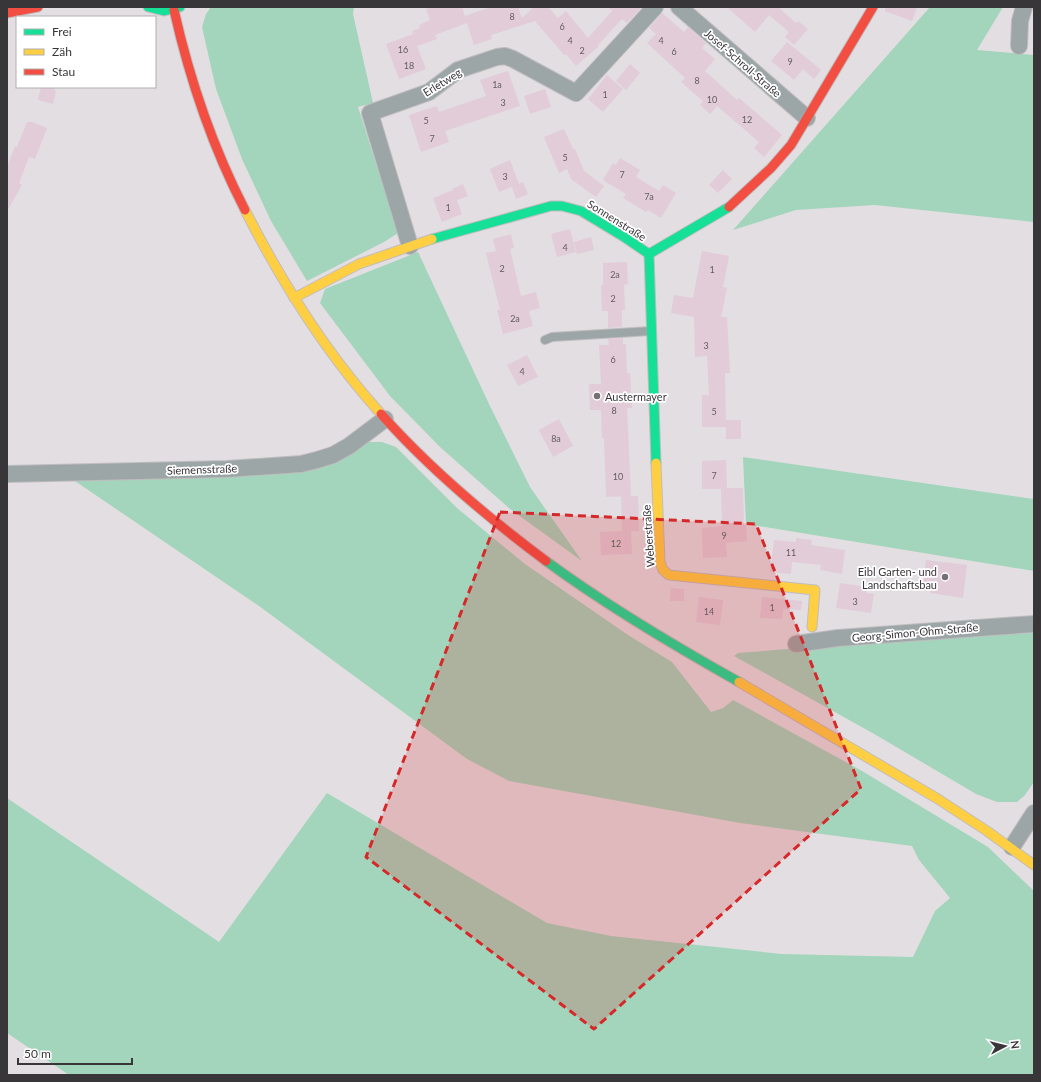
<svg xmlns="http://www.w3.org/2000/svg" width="1041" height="1082" font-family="Lato,sans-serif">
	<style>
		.green { fill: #a3d5bc }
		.building { fill: #e1ccd8 }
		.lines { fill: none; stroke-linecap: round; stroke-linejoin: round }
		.lane-casing { stroke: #c0bdbf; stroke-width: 10 }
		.street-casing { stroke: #c0bdbf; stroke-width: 18 }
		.fast-casing { stroke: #c0bdbf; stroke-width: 11 }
		.slow-casing { stroke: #c0bdbf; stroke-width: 11 }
		.jam-casing { stroke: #c0bdbf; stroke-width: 11 }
		.lane { stroke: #9ca6a6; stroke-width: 8 }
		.street { stroke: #9ca6a6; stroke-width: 16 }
		.fast { stroke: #16e098; stroke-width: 9 }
		.slow { stroke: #ffcf43; stroke-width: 9 }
		.jam { stroke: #f24e42; stroke-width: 9 }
		.marked { fill: #d62828; fill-opacity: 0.2; stroke: #d62828; stroke-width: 3; stroke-dasharray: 8 5; stroke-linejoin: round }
		.poi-dot { fill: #747174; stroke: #fff; stroke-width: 1.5 }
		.labels { text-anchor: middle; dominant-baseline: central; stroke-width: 3.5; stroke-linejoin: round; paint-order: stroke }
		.number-label { font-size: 9px; fill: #635c61 }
		.street-label { font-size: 11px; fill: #393639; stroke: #fff }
		.poi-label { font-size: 11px; fill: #393639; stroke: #fff; text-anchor: start }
	</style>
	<rect width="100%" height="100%" fill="#e3dee2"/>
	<!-- green -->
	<g class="green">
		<path d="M 211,7 L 354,7 L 353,14 L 373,103 L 358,107 L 398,233 L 384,242 L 307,281 L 271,221 L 242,159 L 216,89 L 202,27 L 206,14 Z"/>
		<path d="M 930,7 L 1003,7 L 977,50 L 1034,55 L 1034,222 L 875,205 L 796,210 L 733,230 Z"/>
		<path d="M 418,252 L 489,404 L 530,487 L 582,561 L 510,509 L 440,447 L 390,396 L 320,303 L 325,289 Z"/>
		<path d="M 364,442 L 382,442 L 396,447 L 457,508 L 525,564 L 628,635 L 672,662 L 711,712 L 723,708 L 733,700 L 862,771 L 988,847 L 1034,891 L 1034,1075 L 812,1075 L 812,1074 L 812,1075 L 69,1075 L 7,1033 L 7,798 L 219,942 L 327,793 L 547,923 L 611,936 L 782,954 L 913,957 L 935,911 L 950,898 L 919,860 L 912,846 L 740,823 L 509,781 L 467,759 L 259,606 L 69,477 L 228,473 Z"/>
		<path d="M 743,457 L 1034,499 L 1034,571 L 746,524 Z"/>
		<path d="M 1034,633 L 1034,782 L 1025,795 L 1017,802 L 997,802 L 976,794 L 876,735 L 734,656 L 738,653 C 836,645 935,637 1034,633 Z"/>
	</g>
	<!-- building -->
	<g class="building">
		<path d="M 433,7 L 462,7 L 465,16 L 491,7 L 518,7 L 522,18 L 534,7 L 548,7 L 558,18 L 566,11 L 588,38 L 612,11 L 608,7 L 642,7 L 627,23 L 622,19 L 598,45 L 599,46 L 576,66 L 566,54 L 564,55 L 535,21 L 491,35 L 492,39 L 474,45 L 467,23 L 435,35 L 437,39 L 417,46 L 426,69 L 399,79 L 386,44 L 413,34 L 412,31 L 420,28 L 419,25 L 430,20 L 426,9 Z"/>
		<path d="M 727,7 L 778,7 L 796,23 L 798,21 L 808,29 L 794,45 L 785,37 L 789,32 L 769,15 L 755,32 Z"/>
		<path d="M 885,7 L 917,7 L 912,21 L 885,11 Z"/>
		<path d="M 662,13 L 684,32 L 688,27 L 706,43 L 702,48 L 715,59 L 705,71 L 737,100 L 739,98 L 782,135 L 764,157 L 754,148 L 759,142 L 717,106 L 710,114 L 700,105 L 703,101 L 681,82 L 685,78 L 647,43 L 656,34 L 649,28 Z"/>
		<path d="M 787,42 L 821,70 L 814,79 L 803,69 L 794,80 L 771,61 Z"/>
		<path d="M 630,64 L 640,73 L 626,90 L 616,81 Z"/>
		<path d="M 508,71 L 520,106 L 445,131 L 449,142 L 421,152 L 409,115 L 437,106 L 439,112 L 486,96 L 480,80 Z"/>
		<path d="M 607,75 L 623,89 L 603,112 L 588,99 Z"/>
		<path d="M 41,87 L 55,87 L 54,90 L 56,91 L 53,104 L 38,100 Z"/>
		<path d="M 545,89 L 551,107 L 530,114 L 524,96 Z"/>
		<path d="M 27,122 L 32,122 L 47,128 L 35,159 L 29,157 L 19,183 L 22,185 L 7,211 L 7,167 L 15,146 L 17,147 Z"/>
		<path d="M 564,129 L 573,149 L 575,149 L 584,171 L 604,186 L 596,197 L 571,179 L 567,169 L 559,173 L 544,137 Z"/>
		<path d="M 620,158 L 640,170 L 636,177 L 659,191 L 663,185 L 676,193 L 661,218 L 648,210 L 646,212 L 623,198 L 626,194 L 603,180 L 613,163 L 616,165 Z"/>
		<path d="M 510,160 L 519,184 L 523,182 L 528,194 L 516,199 L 512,187 L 499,192 L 490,169 Z"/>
		<path d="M 723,170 L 732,179 L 718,193 L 709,185 Z"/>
		<path d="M 463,184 L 468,196 L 457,200 L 453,190 L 462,214 L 442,222 L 433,198 L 453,190 L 452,189 Z"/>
		<path d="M 570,229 L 576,252 L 557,257 L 551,234 Z"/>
		<path d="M 511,234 L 514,248 L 510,249 L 521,296 L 536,292 L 540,308 L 529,311 L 533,326 L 503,334 L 497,310 L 500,310 L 486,253 L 496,251 L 493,239 Z"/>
		<path d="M 591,237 L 594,250 L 577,254 L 574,242 Z"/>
		<path d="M 702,251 L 729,256 L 723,287 L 727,288 L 721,317 L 727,317 L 730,373 L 725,373 L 726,427 L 702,427 L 702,395 L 709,395 L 707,356 L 695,357 L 694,317 L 671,313 L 674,295 L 693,298 Z"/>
		<path d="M 627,262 L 628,284 L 624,285 L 625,310 L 622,310 L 622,327 L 608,328 L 608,311 L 602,311 L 601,285 L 603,285 L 603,263 Z"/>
		<path d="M 623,338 L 623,344 L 626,344 L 627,373 L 630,373 L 632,408 L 627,408 L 631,496 L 606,497 L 604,438 L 602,438 L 601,410 L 590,410 L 589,384 L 601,384 L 599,345 L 609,345 L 608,339 Z"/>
		<path d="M 527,355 L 538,377 L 518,386 L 507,365 Z"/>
		<path d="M 559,419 L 573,446 L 553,457 L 539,430 Z"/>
		<rect x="726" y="420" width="15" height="19"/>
		<path d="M 726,460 L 727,488 L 743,488 L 744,525 L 746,525 L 747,541 L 726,543 L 727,557 L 703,558 L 702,528 L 722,526 L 721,489 L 702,489 L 702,461 Z"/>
		<path d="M 621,496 L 638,496 L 639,531 L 631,531 L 632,554 L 601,555 L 600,532 L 622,531 Z"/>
		<path d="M 796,538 L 812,540 L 811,545 L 845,550 L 842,574 L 820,570 L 821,565 L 792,562 L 791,574 L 770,572 L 774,540 L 796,542 Z"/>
		<path d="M 926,560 L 967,565 L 963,598 L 930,593 L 930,589 L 923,588 Z"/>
		<path d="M 840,583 L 867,587 L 866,593 L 874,594 L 871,613 L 836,608 Z"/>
		<path d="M 671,588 L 684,589 L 684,601 L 670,601 Z"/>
		<path d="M 699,597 L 723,600 L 720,625 L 696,622 Z"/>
		<path d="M 762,597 L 802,601 L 801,610 L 783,609 L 782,619 L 760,618 Z"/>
	</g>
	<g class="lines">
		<!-- lane casing -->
		<g class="lane-casing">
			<path id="lane" d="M 545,340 L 552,337 L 651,331"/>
		</g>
		<!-- street casing -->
		<g class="street-casing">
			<g id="street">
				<path d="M 679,7 L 807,118"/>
				<path d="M 1019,46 L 1020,21 L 1024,7"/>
				<path d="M 410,246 L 370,113 L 429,92 L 458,70 L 497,57 L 505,56 L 513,59 L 576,93 L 655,7"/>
				<path d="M 7,474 L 227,469 L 301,464 L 317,460 L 333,455 L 349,446 L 385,419"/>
				<path d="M 796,644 L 838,638 L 1034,624"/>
				<path d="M 1012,847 L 1034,813"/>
			</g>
		</g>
		<!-- fast casing -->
		<g class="fast-casing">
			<g id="fast">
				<path d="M 148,7 L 164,11 L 180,7"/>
				<path d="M 432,239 L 551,206 L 562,206 L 581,211 L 624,237 L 649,254 L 729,207"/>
				<path d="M 649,254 L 656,463"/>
				<path d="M 546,561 C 607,606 673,645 739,682"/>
			</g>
		</g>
		<!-- slow casing -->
		<g class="slow-casing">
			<g id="slow">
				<path d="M 245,210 C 282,283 326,353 381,414"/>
				<path d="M 294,298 L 359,264 L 432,239"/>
				<path d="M 656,463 L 660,562 L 663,570 L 669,575 L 815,590 L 812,627"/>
				<path d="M 739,682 L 938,799 L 987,831 L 1034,865"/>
			</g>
		</g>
		<!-- jam casing -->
		<g class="jam-casing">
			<g id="jam">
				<path d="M 174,10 C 190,81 212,146 245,210"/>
				<path d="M 7,13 L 38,7"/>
				<path d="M 729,207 L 771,168 L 791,145 L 873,7"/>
				<path d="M 381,414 C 430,469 487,517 546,561"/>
			</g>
		</g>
		<!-- lane -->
		<use href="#lane" class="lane"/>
		<!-- street -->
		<use href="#street" class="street"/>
		<!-- fast -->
		<use href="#fast" class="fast"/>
		<!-- slow -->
		<use href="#slow" class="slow"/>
		<!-- jam -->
		<use href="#jam" class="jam"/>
	</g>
	<!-- marked area -->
	<path class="marked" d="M 500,512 L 756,524 L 861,789 L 594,1029 L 366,857 Z"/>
	<!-- markers -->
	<g class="poi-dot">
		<circle cx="597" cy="396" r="4"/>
		<circle cx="945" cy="577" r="4"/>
	</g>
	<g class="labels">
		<!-- number labels -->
		<g class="number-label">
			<text x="512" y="16">8</text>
			<text x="562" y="26">6</text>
			<text x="570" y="40">4</text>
			<text x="661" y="40">4</text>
			<text x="403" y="49">16</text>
			<text x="582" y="50">2</text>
			<text x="674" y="51">6</text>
			<text x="790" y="61">9</text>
			<text x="409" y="65">18</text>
			<text x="697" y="80">8</text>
			<text x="497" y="84">1a</text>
			<text x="605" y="94">1</text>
			<text x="712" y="99">10</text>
			<text x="503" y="102">3</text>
			<text x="747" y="119">12</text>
			<text x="426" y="120">5</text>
			<text x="432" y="138">7</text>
			<text x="565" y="157">5</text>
			<text x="622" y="174">7</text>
			<text x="505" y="176">3</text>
			<text x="649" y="196">7a</text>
			<text x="448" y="207">1</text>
			<text x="565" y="247">4</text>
			<text x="502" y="268">2</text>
			<text x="712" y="269">1</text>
			<text x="615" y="274">2a</text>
			<text x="613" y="298">2</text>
			<text x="515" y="318">2a</text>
			<text x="706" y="345">3</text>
			<text x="613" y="359">6</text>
			<text x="522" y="371">4</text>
			<text x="614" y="410">8</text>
			<text x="714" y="411">5</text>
			<text x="556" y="438">8a</text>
			<text x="714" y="475">7</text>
			<text x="618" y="476">10</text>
			<text x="724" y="535">9</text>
			<text x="616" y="543">12</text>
			<text x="791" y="552">11</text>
			<text x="855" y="601">3</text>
			<text x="772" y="607">1</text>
			<text x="709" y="611">14</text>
		</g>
		<!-- street labels -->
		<g class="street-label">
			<text transform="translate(743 63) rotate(41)">Josef-Schroll-Straße</text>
			<text transform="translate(442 82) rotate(-32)">Erletweg</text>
			<text transform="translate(617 220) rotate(32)">Sonnenstraße</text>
			<text transform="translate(202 469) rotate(-2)">Siemensstraße</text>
			<text transform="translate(648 536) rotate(-94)">Weberstraße</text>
			<text transform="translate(915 632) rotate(-5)">Georg-Simon-Ohm-Straße</text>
		</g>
		<!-- poi labels -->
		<g class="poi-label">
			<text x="605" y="396">Austermayer</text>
			<text x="937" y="571" text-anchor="end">Eibl Garten- und<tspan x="937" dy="13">Landschaftsbau</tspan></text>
		</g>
	</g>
	<!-- border -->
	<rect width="1041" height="1082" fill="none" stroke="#393639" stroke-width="16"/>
	<!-- legend -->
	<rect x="16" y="16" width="140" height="72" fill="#ffffff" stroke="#b0afb0"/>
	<rect x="24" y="29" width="20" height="6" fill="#16e098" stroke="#b0afb0"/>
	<text x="52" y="36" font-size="12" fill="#393639">Frei</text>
	<rect x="24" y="49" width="20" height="6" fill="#ffcf43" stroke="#b0afb0"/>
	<text x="52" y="56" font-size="12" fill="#393639">Zäh</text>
	<rect x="24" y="69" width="20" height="6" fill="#f24e42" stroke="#b0afb0"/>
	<text x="52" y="76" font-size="12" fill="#393639">Stau</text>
	<!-- north arrow -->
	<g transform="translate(1005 1046) rotate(83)" stroke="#ffffff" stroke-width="3" paint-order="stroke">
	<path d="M0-3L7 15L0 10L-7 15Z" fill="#393639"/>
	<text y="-6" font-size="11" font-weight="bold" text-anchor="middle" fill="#393639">N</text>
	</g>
	<!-- scale -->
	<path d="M18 1058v6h114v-6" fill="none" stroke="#393639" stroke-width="2"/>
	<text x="24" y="1058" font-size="12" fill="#393639" stroke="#ffffff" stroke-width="3" paint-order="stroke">50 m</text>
</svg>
